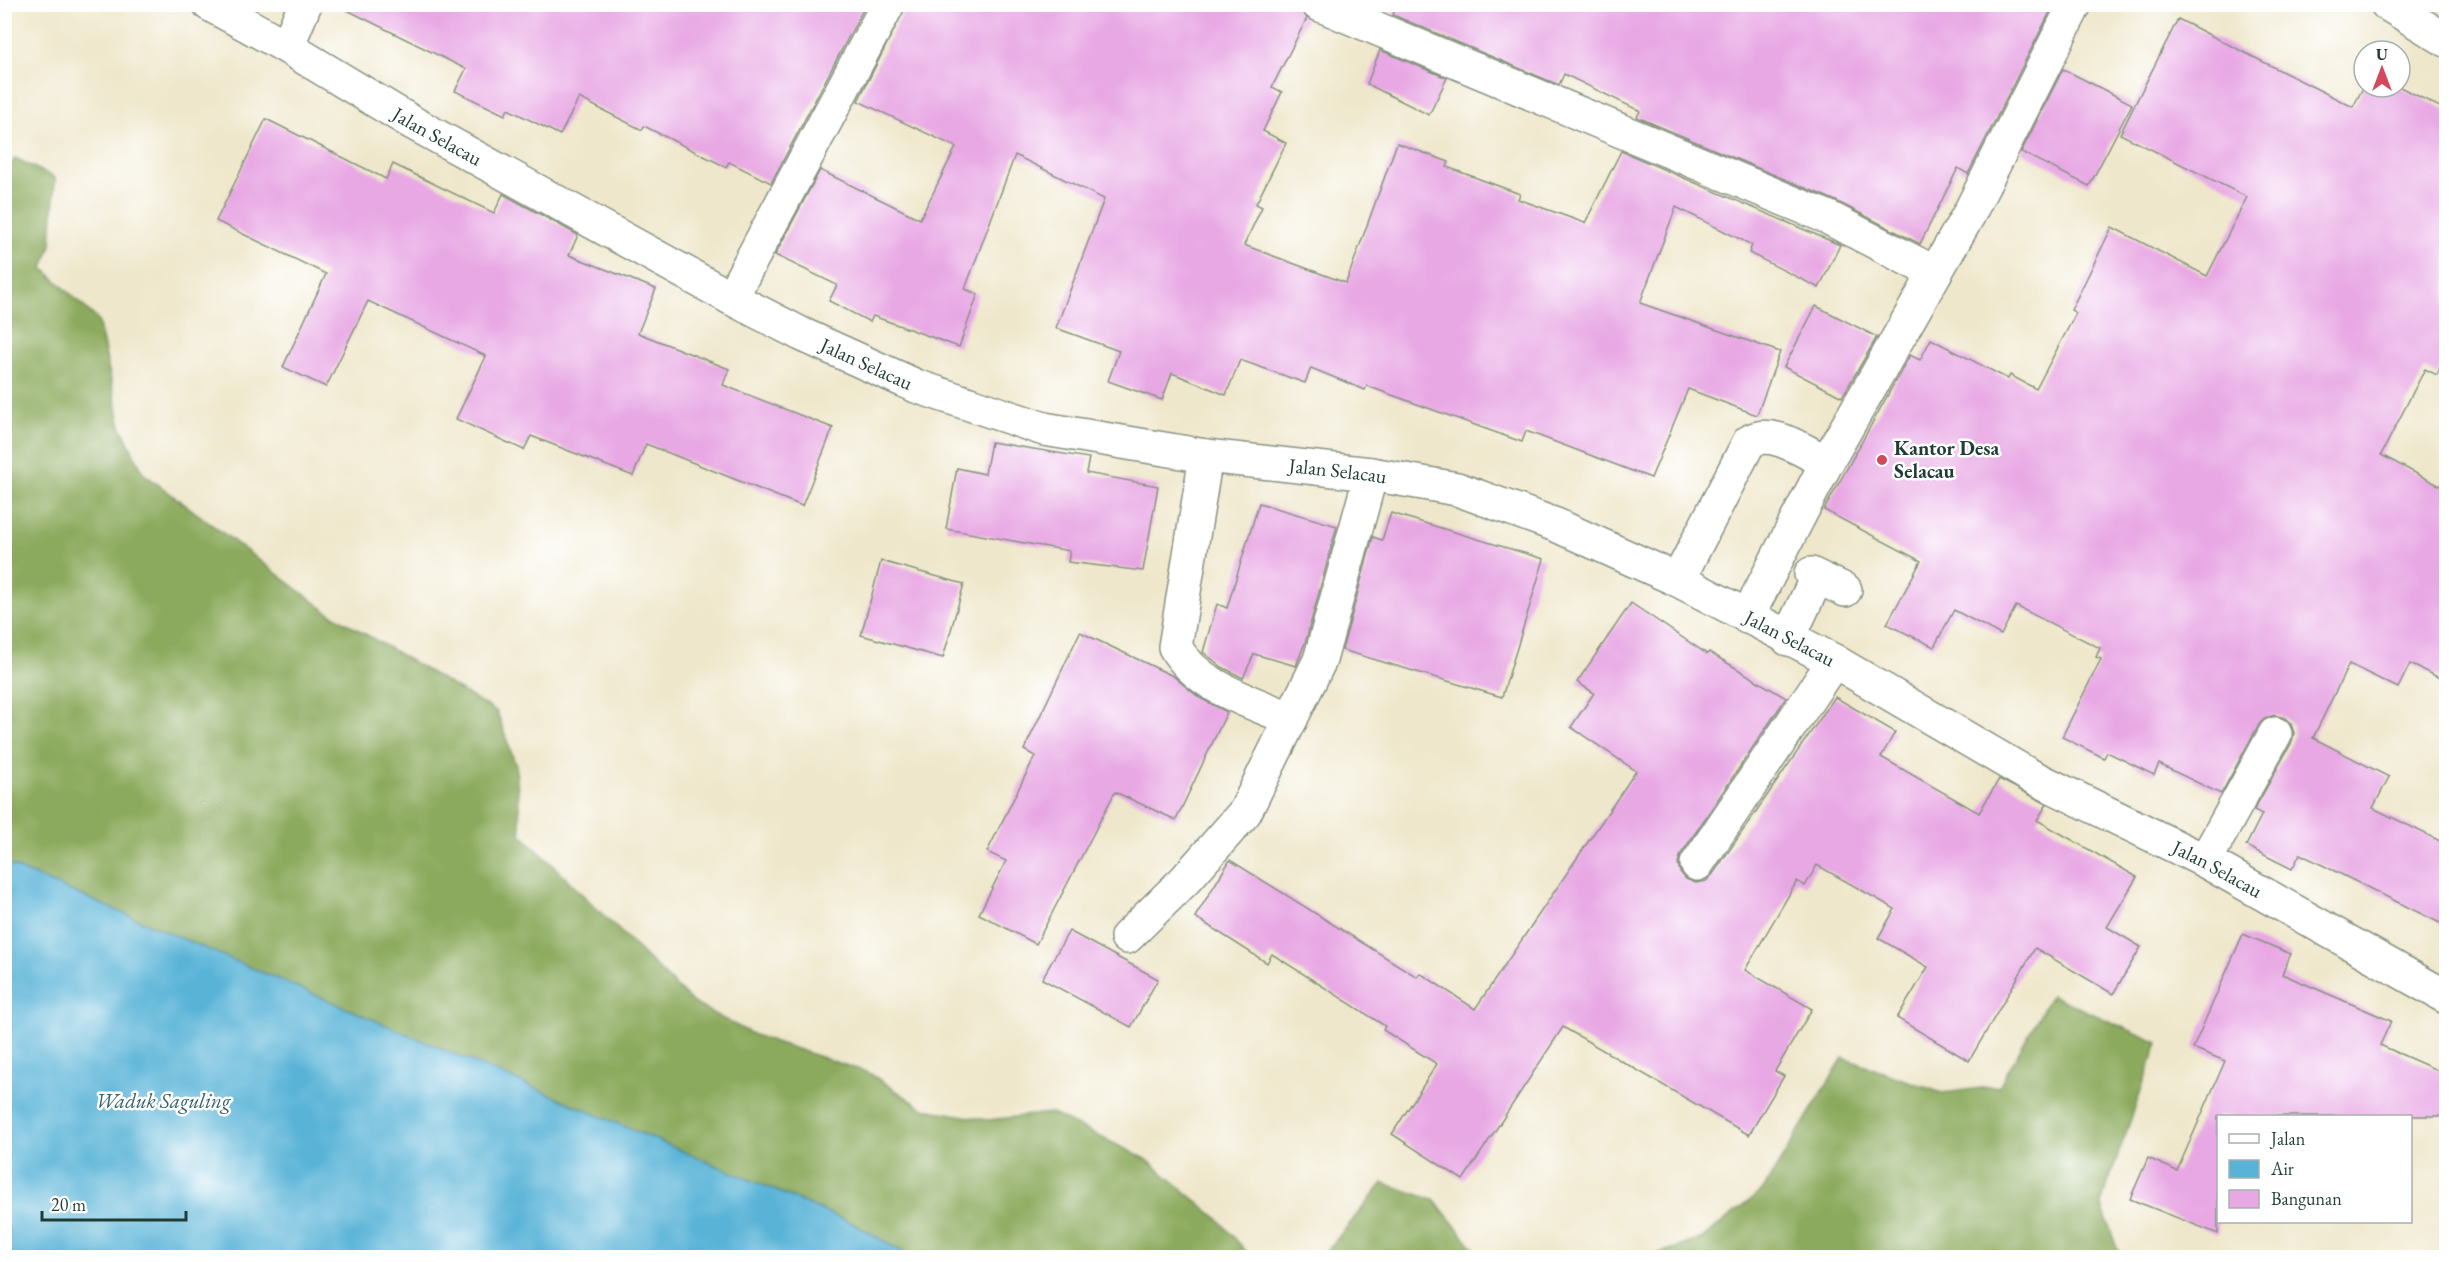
<svg xmlns="http://www.w3.org/2000/svg" width="2451" height="1262" font-family="'EB Garamond',serif">
	<style>
		.forest { fill: #8caa5d; stroke: #567448; stroke-width: 1.5 }
		.water { fill: #59b3d7; stroke: #3c7886; stroke-width: 1.5 }
		.building { fill: #e8a8e4 }
		.lines { fill: none; stroke-linecap: round; stroke-linejoin: round }
		.minor-casing { stroke: #879280; stroke-width: 36 }
		.minor { stroke: #fff; stroke-width: 33 }
		.poi-dot { fill: #d1495b; stroke: #fff; stroke-width: 2 }
		.labels { text-anchor: middle; dominant-baseline: central; stroke-width: 5; stroke-linejoin: round; paint-order: stroke }
		.street-label { font-size: 20px; fill: #1f3d34; stroke: #fff }
		.poi-label { font-size: 20px; font-weight: bold; fill: #1f3d34; stroke: #fff; text-anchor: start }
		.water-label { font-size: 21px; font-style: italic; fill: #306065; stroke: #fff }
	</style>
	<rect width="100%" height="100%" fill="#fff"/>
	<filter id="ink" filterUnits="userSpaceOnUse"><feTurbulence type="fractalNoise" baseFrequency=".0167" numOctaves="2"/><feDisplacementMap in="SourceGraphic" scale="12" xChannelSelector="R" yChannelSelector="G"/><feConvolveMatrix kernelMatrix="1 2 1 2 8 2 1 2 1" color-interpolation-filters="sRGB"/></filter>
	<filter id="wash" filterUnits="userSpaceOnUse"><feTurbulence type="fractalNoise" baseFrequency=".008" numOctaves="4" result="noise"/><feDisplacementMap in="SourceGraphic" scale="24" xChannelSelector="R" yChannelSelector="G"/><feGaussianBlur stdDeviation="1.35" result="paint"/><feColorMatrix in="noise" values="0 0 0 0 0 0 0 0 0 0 0 0 0 0 0 0 0 1.4 0 .05"/><feComposite in="paint" operator="in"/></filter>
	<g filter="url(#wash)">
		<rect width="100%" height="100%" fill="#efe7cb"/>
		<!-- forest -->
		<g class="forest">
			<path d="M 15,158 L 55,178 L 51,245 L 43,268 L 98,320 L 121,427 L 143,473 L 328,612 L 497,712 L 516,766 L 521,834 L 693,1003 L 754,1035 L 869,1073 L 924,1109 L 988,1120 L 1051,1113 L 1146,1159 L 1218,1219 L 1251,1257 L 911,1257 L 854,1224 L 5,863 L 4,177 Z"/>
			<path d="M 2051,995 L 2158,1043 L 2101,1203 L 2120,1257 L 1649,1257 L 1701,1239 L 1763,1190 L 1843,1058 L 1942,1093 L 1999,1086 Z"/>
			<path d="M 1383,1183 L 1434,1200 L 1481,1257 L 1322,1257 Z"/>
		</g>
		<!-- water -->
		<path class="water" d="M 5,863 L 854,1224 L 911,1257 L 5,1257 Z"/>
		<g id="blocks">
			<!-- building -->
			<g class="building">
				<path d="M 335,4 L 866,4 L 771,183 L 729,162 L 726,167 L 644,126 L 642,130 L 579,98 L 560,135 L 508,109 L 505,115 L 455,91 L 466,69 Z"/>
				<path d="M 907,4 L 1300,4 L 1307,18 L 1272,87 L 1282,92 L 1263,131 L 1286,143 L 1256,204 L 1262,207 L 1244,245 L 1346,283 L 1397,143 L 1449,162 L 1447,167 L 1520,194 L 1518,199 L 1585,223 L 1621,151 L 1840,245 L 1819,288 L 1749,253 L 1752,245 L 1676,207 L 1640,303 L 1780,352 L 1757,415 L 1688,389 L 1651,478 L 1526,431 L 1522,442 L 1367,386 L 1365,390 L 1311,368 L 1305,383 L 1240,360 L 1226,395 L 1172,373 L 1162,400 L 1108,381 L 1119,351 L 1056,328 L 1104,199 L 1015,155 L 965,289 L 978,294 L 959,347 L 873,316 L 870,322 L 829,301 L 837,285 L 775,255 L 820,170 L 920,219 L 956,147 L 858,101 Z"/>
				<path d="M 1397,4 L 2054,4 L 1968,174 L 1958,168 L 1920,244 L 1834,200 L 1637,117 L 1640,111 L 1564,74 L 1559,85 L 1393,15 Z"/>
				<path d="M 2178,19 L 2353,107 L 2364,86 L 2400,87 L 2446,110 L 2446,354 L 2437,375 L 2425,369 L 2381,455 L 2446,489 L 2446,681 L 2410,664 L 2398,688 L 2349,664 L 2313,738 L 2389,777 L 2373,808 L 2446,844 L 2446,926 L 2300,854 L 2292,869 L 2246,846 L 2262,814 L 2254,810 L 2292,742 L 2294,733 L 2291,724 L 2285,718 L 2274,715 L 2266,718 L 2259,724 L 2221,794 L 2159,764 L 2154,775 L 2107,752 L 2104,758 L 2062,737 L 2101,659 L 2096,657 L 2100,648 L 2016,606 L 2001,635 L 1954,610 L 1934,647 L 1887,624 L 1921,561 L 1824,510 L 1910,355 L 1920,360 L 1931,339 L 2008,379 L 2010,375 L 2036,389 L 2076,313 L 2071,310 L 2112,227 L 2207,276 L 2247,197 L 2120,134 Z"/>
				<path d="M 1380,50 L 1447,78 L 1429,115 L 1367,84 Z"/>
				<path d="M 2063,69 L 2132,104 L 2089,186 L 2021,152 Z"/>
				<path d="M 266,119 L 386,179 L 393,164 L 494,213 L 503,194 L 578,235 L 569,255 L 656,289 L 638,333 L 729,369 L 723,385 L 833,428 L 802,506 L 646,444 L 633,476 L 531,436 L 524,450 L 456,419 L 486,356 L 368,301 L 326,387 L 283,367 L 326,274 L 216,221 Z"/>
				<path d="M 1816,306 L 1877,337 L 1842,397 L 1784,367 Z"/>
				<path d="M 991,442 L 1089,458 L 1086,473 L 1158,486 L 1143,571 L 1068,562 L 1070,551 L 946,529 L 957,468 L 985,474 Z"/>
				<path d="M 1259,503 L 1337,526 L 1306,640 L 1296,666 L 1254,654 L 1243,678 L 1222,667 L 1203,652 L 1217,604 L 1227,608 Z"/>
				<path d="M 1391,513 L 1544,559 L 1502,697 L 1342,650 L 1373,537 L 1382,540 Z"/>
				<path d="M 881,561 L 964,584 L 943,658 L 861,635 Z"/>
				<path d="M 1631,603 L 1707,654 L 1709,652 L 1786,698 L 1681,854 L 1678,863 L 1680,872 L 1686,879 L 1696,883 L 1706,881 L 1713,874 L 1835,697 L 1895,732 L 1881,757 L 1979,813 L 1999,779 L 2047,804 L 2037,820 L 2137,877 L 2107,927 L 2141,947 L 2113,994 L 2035,948 L 1969,1061 L 1897,1018 L 1928,967 L 1878,938 L 1895,909 L 1817,865 L 1805,886 L 1797,881 L 1745,970 L 1812,1009 L 1775,1071 L 1784,1076 L 1749,1135 L 1563,1027 L 1463,1180 L 1392,1134 L 1437,1064 L 1383,1030 L 1385,1026 L 1272,954 L 1267,963 L 1195,917 L 1230,860 L 1417,977 L 1420,973 L 1475,1009 L 1636,771 L 1571,727 L 1594,693 L 1577,682 Z"/>
				<path d="M 1080,632 L 1173,676 L 1200,698 L 1227,712 L 1176,820 L 1115,792 L 1036,944 L 979,914 L 1006,861 L 987,852 L 1035,756 L 1024,750 Z"/>
				<path d="M 1069,931 L 1158,979 L 1131,1027 L 1042,979 Z"/>
				<path d="M 2243,934 L 2291,954 L 2282,974 L 2391,1021 L 2380,1045 L 2446,1074 L 2446,1116 L 2218,1116 L 2218,1234 L 2130,1199 L 2148,1158 L 2177,1171 L 2225,1061 L 2193,1048 Z"/>
			</g>
		</g>
	</g>
	<g filter="url(#ink)">
		<use href="#blocks" fill-opacity="0" stroke="#879280" stroke-width="1.5"/>
		<g class="lines">
			<!-- minor casing -->
			<g class="minor-casing">
				<g id="minor">
					<path id="s1" d="M 209,4 L 287,47 L 413,123 L 731,298 L 801,334 L 916,386 L 1044,429 L 1206,456 L 1371,474 L 1457,489 L 1556,525 L 1678,580 L 1834,661 L 2029,775 L 2205,861 L 2446,997"/>
					<path d="M 1318,4 L 1827,217 L 1935,273"/>
					<path d="M 2387,4 L 2446,40"/>
					<path d="M 287,47 L 305,4"/>
					<path d="M 731,298 L 888,4"/>
					<path d="M 1206,456 L 1175,647 C 1199,688 1250,701 1291,719"/>
					<path d="M 1817,577 L 1845,590"/>
					<path d="M 1678,580 L 1749,442 C 1771,427 1804,452 1827,462"/>
					<path d="M 1747,617 L 1827,462 L 1969,214 L 2075,4"/>
					<path d="M 1788,639 L 1817,577 L 1811,574"/>
					<path d="M 2205,861 L 2275,734"/>
					<path d="M 1697,864 L 1834,661"/>
					<path d="M 1127,937 L 1186,879 L 1245,812 L 1320,660 L 1371,474"/>
				</g>
			</g>
			<!-- minor -->
			<use href="#minor" class="minor"/>
		</g>
	</g>
	<!-- markers -->
	<circle class="poi-dot" cx="1882" cy="460" r="6"/>
	<g class="labels">
		<!-- street labels -->
		<g class="street-label">
			<text stroke="none"><textPath href="#s1" startOffset="264">Jalan Selacau</textPath></text>
			<text stroke="none"><textPath href="#s1" startOffset="750">Jalan Selacau</textPath></text>
			<text stroke="none"><textPath href="#s1" startOffset="1236">Jalan Selacau</textPath></text>
			<text stroke="none"><textPath href="#s1" startOffset="1722">Jalan Selacau</textPath></text>
			<text stroke="none"><textPath href="#s1" startOffset="2208">Jalan Selacau</textPath></text>
		</g>
		<!-- poi labels -->
		<g class="poi-label">
			<text x="1894" y="448">Kantor Desa<tspan x="1894" dy="23">Selacau</tspan></text>
		</g>
		<!-- water labels -->
		<g class="water-label">
			<text x="163" y="1100">Waduk Saguling</text>
		</g>
	</g>
	<!-- margin -->
	<rect width="2451" height="1262" fill="none" stroke="#fff" stroke-width="24"/>
	<!-- legend -->
	<rect x="2217" y="1115" width="195" height="108" fill="#ffffff" stroke="#a5b1ae" stroke-width="1.5"/>
	<rect x="2229" y="1134" width="30" height="9" fill="#ffffff" stroke="#a5b1ae" stroke-width="1.5"/>
	<text x="2271" y="1145" font-size="18" fill="#1f3d34">Jalan</text>
	<rect x="2229" y="1160" width="30" height="18" fill="#59b3d7" stroke="#a5b1ae" stroke-width="1.5"/>
	<text x="2271" y="1175" font-size="18" fill="#1f3d34">Air</text>
	<rect x="2229" y="1190" width="30" height="18" fill="#e8a8e4" stroke="#a5b1ae" stroke-width="1.5"/>
	<text x="2271" y="1205" font-size="18" fill="#1f3d34">Bangunan</text>
	<!-- north arrow -->
	<g transform="translate(2382 69)"><circle r="28" fill="#ffffff" stroke="#a5b1ae" stroke-width="1.5"/>
	<path d="M0-4.5L10 22L0 15L-10 22Z" fill="#d1495b"/>
	<text y="-9" font-size="16" font-weight="bold" text-anchor="middle" fill="#1f3d34">U</text>
	</g>
	<!-- scale -->
	<path d="M42 1211v9h144v-9" fill="none" stroke="#1f3d34" stroke-width="3"/>
	<text x="51" y="1211" font-size="18" fill="#1f3d34" stroke="#ffffff" stroke-width="4.5" paint-order="stroke">20 m</text>
</svg>
